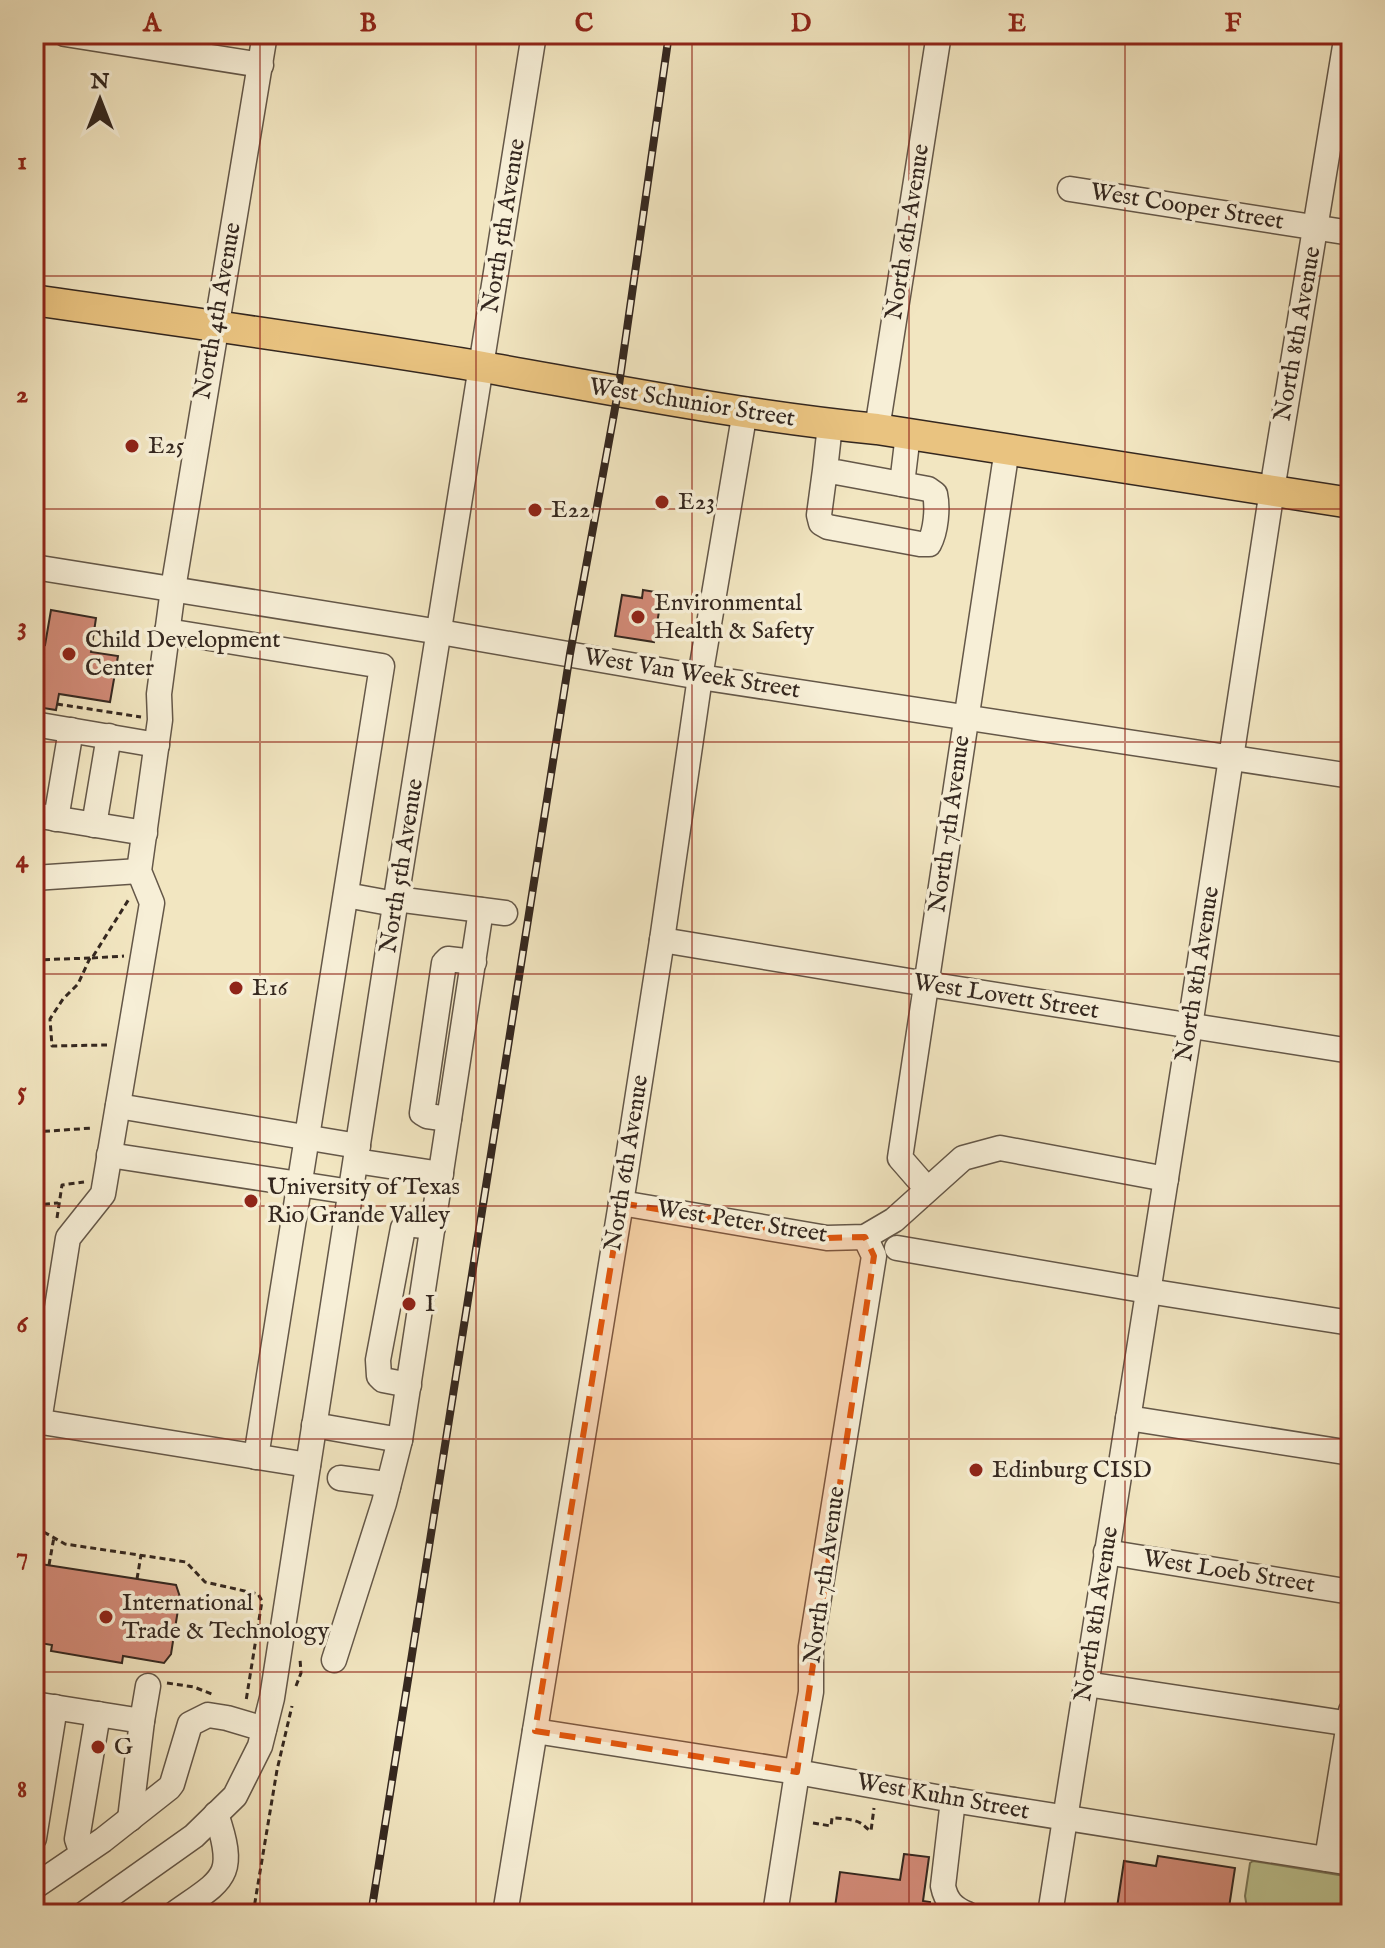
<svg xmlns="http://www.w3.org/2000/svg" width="1385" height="1948" font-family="'IM FELL English',serif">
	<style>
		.green { fill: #bdc491; stroke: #787658; stroke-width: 2 }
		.building { fill: #d28a77; stroke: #34271f; stroke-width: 2 }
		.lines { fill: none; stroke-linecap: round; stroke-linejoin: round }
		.minor-casing { stroke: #645748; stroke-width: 27 }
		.major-casing { stroke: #34271f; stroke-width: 33 }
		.path { stroke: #34271f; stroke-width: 3; stroke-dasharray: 6 4; stroke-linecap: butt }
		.minor { stroke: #f7efd7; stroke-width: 24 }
		.major { stroke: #e9c380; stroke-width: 30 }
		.rail-casing { stroke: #34271f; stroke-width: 8 }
		.rail { stroke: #f7efd7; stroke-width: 5; stroke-dasharray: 15; stroke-linecap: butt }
		.marked { fill: #df560d; fill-opacity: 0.2; stroke: #df560d; stroke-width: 6; stroke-dasharray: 16 10; stroke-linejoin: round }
		.grid { fill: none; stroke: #8f2418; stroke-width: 2; stroke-opacity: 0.55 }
		.poi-dot { fill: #8f2418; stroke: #f7efd7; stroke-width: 3 }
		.labels { text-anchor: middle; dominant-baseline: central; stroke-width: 7; stroke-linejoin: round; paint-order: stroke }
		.street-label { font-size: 24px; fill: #34271f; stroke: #f7efd7 }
		.poi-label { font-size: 24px; fill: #34271f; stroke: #f7efd7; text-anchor: start }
		.neatline { fill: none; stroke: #8f2418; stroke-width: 3 }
		.grid-label { font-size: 26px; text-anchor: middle; font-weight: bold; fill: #8f2418 }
	</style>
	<rect width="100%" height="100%" fill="#f2e6c1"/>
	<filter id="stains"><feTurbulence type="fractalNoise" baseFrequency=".0025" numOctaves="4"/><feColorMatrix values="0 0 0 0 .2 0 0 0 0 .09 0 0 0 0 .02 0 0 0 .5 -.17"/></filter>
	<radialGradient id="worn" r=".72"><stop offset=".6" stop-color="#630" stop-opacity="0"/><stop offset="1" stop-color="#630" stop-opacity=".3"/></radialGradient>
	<!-- green -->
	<path class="green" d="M 1253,1861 L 1351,1877 L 1351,1914 L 1248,1914 L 1245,1896 L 1250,1863 Z"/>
	<!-- building -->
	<g class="building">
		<path d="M 643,590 L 662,593 L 654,642 L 615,636 L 622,595 L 642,598 Z"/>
		<path d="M 51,610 L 96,618 L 91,652 L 118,656 L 110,702 L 59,694 L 56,710 L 37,707 L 39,691 L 34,690 L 34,643 L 45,645 Z"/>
		<path d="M 34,1563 L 176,1585 L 180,1597 L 171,1654 L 164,1663 L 123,1656 L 122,1663 L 51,1651 L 52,1645 L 34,1642 Z"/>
		<path d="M 904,1854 L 929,1857 L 923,1901 L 930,1902 L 928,1914 L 834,1914 L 840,1872 L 900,1880 Z"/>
		<path d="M 1158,1856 L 1235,1868 L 1228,1914 L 1116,1914 L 1124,1861 L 1156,1866 Z"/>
	</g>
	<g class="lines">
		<!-- minor casing -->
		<g class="minor-casing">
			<g id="minor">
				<path d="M 65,34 L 261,65"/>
				<path d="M 265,34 L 173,589 L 159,694 L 160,720 L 139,871 L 152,903 L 103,1194 L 68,1238 L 40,1415 L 43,1421 L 48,1423 L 308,1465"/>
				<path d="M 1070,189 L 1351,233"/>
				<path d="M 877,429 L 939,34"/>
				<path d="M 825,470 L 819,515 L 821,523 L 828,527 L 920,544 L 929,544 C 936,531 938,508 935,494 L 928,489 L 825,470 L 830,425"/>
				<path d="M 902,484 L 908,434"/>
				<path d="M 34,567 L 440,632 L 700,677 L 1351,776"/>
				<path d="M 167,631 L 382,666 L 256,1457"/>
				<path d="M 34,724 L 157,745"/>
				<path d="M 34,815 L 145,833"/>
				<path d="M 56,819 L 71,730"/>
				<path d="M 94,825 L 109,736"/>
				<path d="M 34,878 L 139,871"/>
				<path d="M 346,895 L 395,904"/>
				<path d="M 396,899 L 505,913"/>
				<path d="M 662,940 L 927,984 L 1351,1051"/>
				<path d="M 118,1106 L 358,1146"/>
				<path d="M 449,1119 L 427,1116 L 422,1113 L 444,963 L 448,959 L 474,962"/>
				<path d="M 109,1155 L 351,1192"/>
				<path d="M 356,1161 L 441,1174"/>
				<path d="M 927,1189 L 900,1158 L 1007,449"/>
				<path d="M 621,1203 L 827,1238 L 865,1237 L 894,1220 L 963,1158 L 1000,1148 L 1166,1179"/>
				<path d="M 897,1248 L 1148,1291 L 1351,1323"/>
				<path d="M 409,1385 L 383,1380 L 379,1376 L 378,1360 L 403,1228 L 406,1224 L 433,1227"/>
				<path d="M 1128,1418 L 1351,1453"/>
				<path d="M 314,1425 L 400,1440 L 481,910"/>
				<path d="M 340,1478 L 378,1483 L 388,1487"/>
				<path d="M 1106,1552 L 1351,1592"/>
				<path d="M 334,1660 L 384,1503 L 400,1440"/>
				<path d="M 1086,1684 L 1351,1724"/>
				<path d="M 34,1704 L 142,1721 L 130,1819"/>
				<path d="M 142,1721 L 148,1686"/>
				<path d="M 535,1731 L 797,1772 L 953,1800 L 1351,1863"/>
				<path d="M 953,1800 L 943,1886 C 946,1901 953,1908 967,1914"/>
				<path d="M 34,1838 L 55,1707"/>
				<path d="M 82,1854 L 77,1839 L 98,1714"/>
				<path d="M 1327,1859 L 1351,1711"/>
				<path d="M 34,1887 L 103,1840 L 169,1788 L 172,1784 L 190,1724 L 208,1715 L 227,1718 L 264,1729"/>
				<path d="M 84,1914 L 194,1836 L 235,1796 L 260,1746 L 272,1698 L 396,899 L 534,34"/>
				<path d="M 174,1914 C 223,1879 238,1878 216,1814"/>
				<path d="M 505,1914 L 621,1203 L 662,940 L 700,677 L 745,411"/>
				<path d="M 775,1914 L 799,1760 L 811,1692 L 811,1647 L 874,1256 L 865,1237"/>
				<path d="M 1050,1914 L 1190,1026 L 1272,490 L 1347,34"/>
			</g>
		</g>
		<!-- major casing -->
		<g class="major-casing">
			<path id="major" d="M 34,300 C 184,322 334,342 483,367 C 614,390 745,416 877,429 L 1351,503"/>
		</g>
		<!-- path -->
		<g class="path">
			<path d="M 34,700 L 38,701"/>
			<path d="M 57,704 L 141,717"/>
			<path d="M 90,958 L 78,984 L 63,999 L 50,1019 L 52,1046 L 107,1045"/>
			<path d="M 92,958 L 124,956"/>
			<path d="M 34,960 L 92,958 L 129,899"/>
			<path d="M 34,1132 L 93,1128"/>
			<path d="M 34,1205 L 58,1203"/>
			<path d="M 57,1218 L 62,1185 L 84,1182"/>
			<path d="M 34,1530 L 42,1531 L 65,1544 L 186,1562 L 205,1582 L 258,1594 L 262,1601 L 246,1701"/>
			<path d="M 49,1565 L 54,1537"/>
			<path d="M 137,1579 L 141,1555"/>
			<path d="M 34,1662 L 40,1662"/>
			<path d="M 167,1683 L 194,1687 L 214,1695"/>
			<path d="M 296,1686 L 301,1673 L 300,1659"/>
			<path d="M 813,1823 L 831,1826 L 832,1818 C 840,1818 855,1819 862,1824 C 865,1826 867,1829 871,1831 L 874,1808"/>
			<path d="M 253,1914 L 277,1770 L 292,1706"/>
		</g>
		<!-- minor -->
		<use href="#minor" class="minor"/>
		<!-- major -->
		<use href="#major" class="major"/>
		<!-- rail casing -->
		<g class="rail-casing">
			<path id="rail" d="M 371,1914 L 570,654 L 618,392 L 669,34"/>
		</g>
		<!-- rail -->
		<use href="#rail" class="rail"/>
	</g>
	<!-- marked area -->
	<path class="marked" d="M 621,1203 L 827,1238 L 865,1237 L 874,1256 L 797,1772 L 535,1731 Z"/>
	<!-- grid -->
	<path class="grid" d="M 260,34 L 260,1914M 476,34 L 476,1914M 692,34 L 692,1914M 909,34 L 909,1914M 1125,34 L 1125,1914M 34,276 L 1351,276M 34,509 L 1351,509M 34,742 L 1351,742M 34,974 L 1351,974M 34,1206 L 1351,1206M 34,1439 L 1351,1439M 34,1672 L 1351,1672"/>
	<!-- markers -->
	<g class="poi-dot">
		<circle cx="132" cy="446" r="8"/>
		<circle cx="662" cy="502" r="8"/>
		<circle cx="535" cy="510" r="8"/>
		<circle cx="638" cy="617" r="8"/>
		<circle cx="69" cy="654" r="8"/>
		<circle cx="236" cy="988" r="8"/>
		<circle cx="251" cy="1201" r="8"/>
		<circle cx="409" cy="1304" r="8"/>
		<circle cx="976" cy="1470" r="8"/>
		<circle cx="106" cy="1617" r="8"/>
		<circle cx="98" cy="1747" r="8"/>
	</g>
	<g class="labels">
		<!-- street labels -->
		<g class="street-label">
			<text transform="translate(1187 207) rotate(9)">West Cooper Street</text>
			<text transform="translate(504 226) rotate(-81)">North 5th Avenue</text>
			<text transform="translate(908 232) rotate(-81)">North 6th Avenue</text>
			<text transform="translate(218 311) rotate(-80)">North 4th Avenue</text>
			<text transform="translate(1298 334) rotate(-80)">North 8th Avenue</text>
			<text transform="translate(692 403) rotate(9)">West Schunior Street</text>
			<text transform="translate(692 674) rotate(9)">West Van Week Street</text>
			<text transform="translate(950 824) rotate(-82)">North 7th Avenue</text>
			<text transform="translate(402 866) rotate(-81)">North 5th Avenue</text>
			<text transform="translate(1198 974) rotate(-81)">North 8th Avenue</text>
			<text transform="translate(1006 997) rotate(9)">West Lovett Street</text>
			<text transform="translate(627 1163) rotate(-81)">North 6th Avenue</text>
			<text transform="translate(742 1222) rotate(9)">West Peter Street</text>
			<text transform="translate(1229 1572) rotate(9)">West Loeb Street</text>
			<text transform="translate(825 1575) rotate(-82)">North 7th Avenue</text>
			<text transform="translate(1097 1614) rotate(-81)">North 8th Avenue</text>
			<text transform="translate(943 1797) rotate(10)">West Kuhn Street</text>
		</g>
		<!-- poi labels -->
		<g class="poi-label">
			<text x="148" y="446">E25</text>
			<text x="678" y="502">E23</text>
			<text x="551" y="510">E22</text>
			<text x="654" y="603">Environmental<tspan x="654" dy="28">Health &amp; Safety</tspan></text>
			<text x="85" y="640">Child Development<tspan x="85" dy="28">Center</tspan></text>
			<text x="252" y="988">E16</text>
			<text x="267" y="1187">University of Texas<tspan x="267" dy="28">Rio Grande Valley</tspan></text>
			<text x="425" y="1304">I</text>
			<text x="992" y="1470">Edinburg CISD</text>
			<text x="122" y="1603">International<tspan x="122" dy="28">Trade &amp; Technology</tspan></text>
			<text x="114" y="1747">G</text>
		</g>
	</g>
	<!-- margin -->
	<rect width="1385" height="1948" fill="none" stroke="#f2e6c1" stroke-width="88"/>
	<!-- north arrow -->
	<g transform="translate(100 100)" stroke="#f7efd7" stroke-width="6" paint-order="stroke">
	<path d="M0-6L14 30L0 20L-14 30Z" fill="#34271f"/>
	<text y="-12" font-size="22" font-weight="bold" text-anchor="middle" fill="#34271f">N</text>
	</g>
	<rect x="44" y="44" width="1297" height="1860" class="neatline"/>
	<g class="grid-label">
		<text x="152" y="31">A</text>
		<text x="368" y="31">B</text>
		<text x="584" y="31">C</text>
		<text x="801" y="31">D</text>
		<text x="1017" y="31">E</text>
		<text x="1233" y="31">F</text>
		<text x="22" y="169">1</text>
		<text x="22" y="402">2</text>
		<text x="22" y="634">3</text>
		<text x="22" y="867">4</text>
		<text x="22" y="1099">5</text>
		<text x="22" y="1332">6</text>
		<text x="22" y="1564">7</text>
		<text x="22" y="1797">8</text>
	</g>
	<rect width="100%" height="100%" filter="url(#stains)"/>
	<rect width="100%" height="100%" fill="url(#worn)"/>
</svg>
